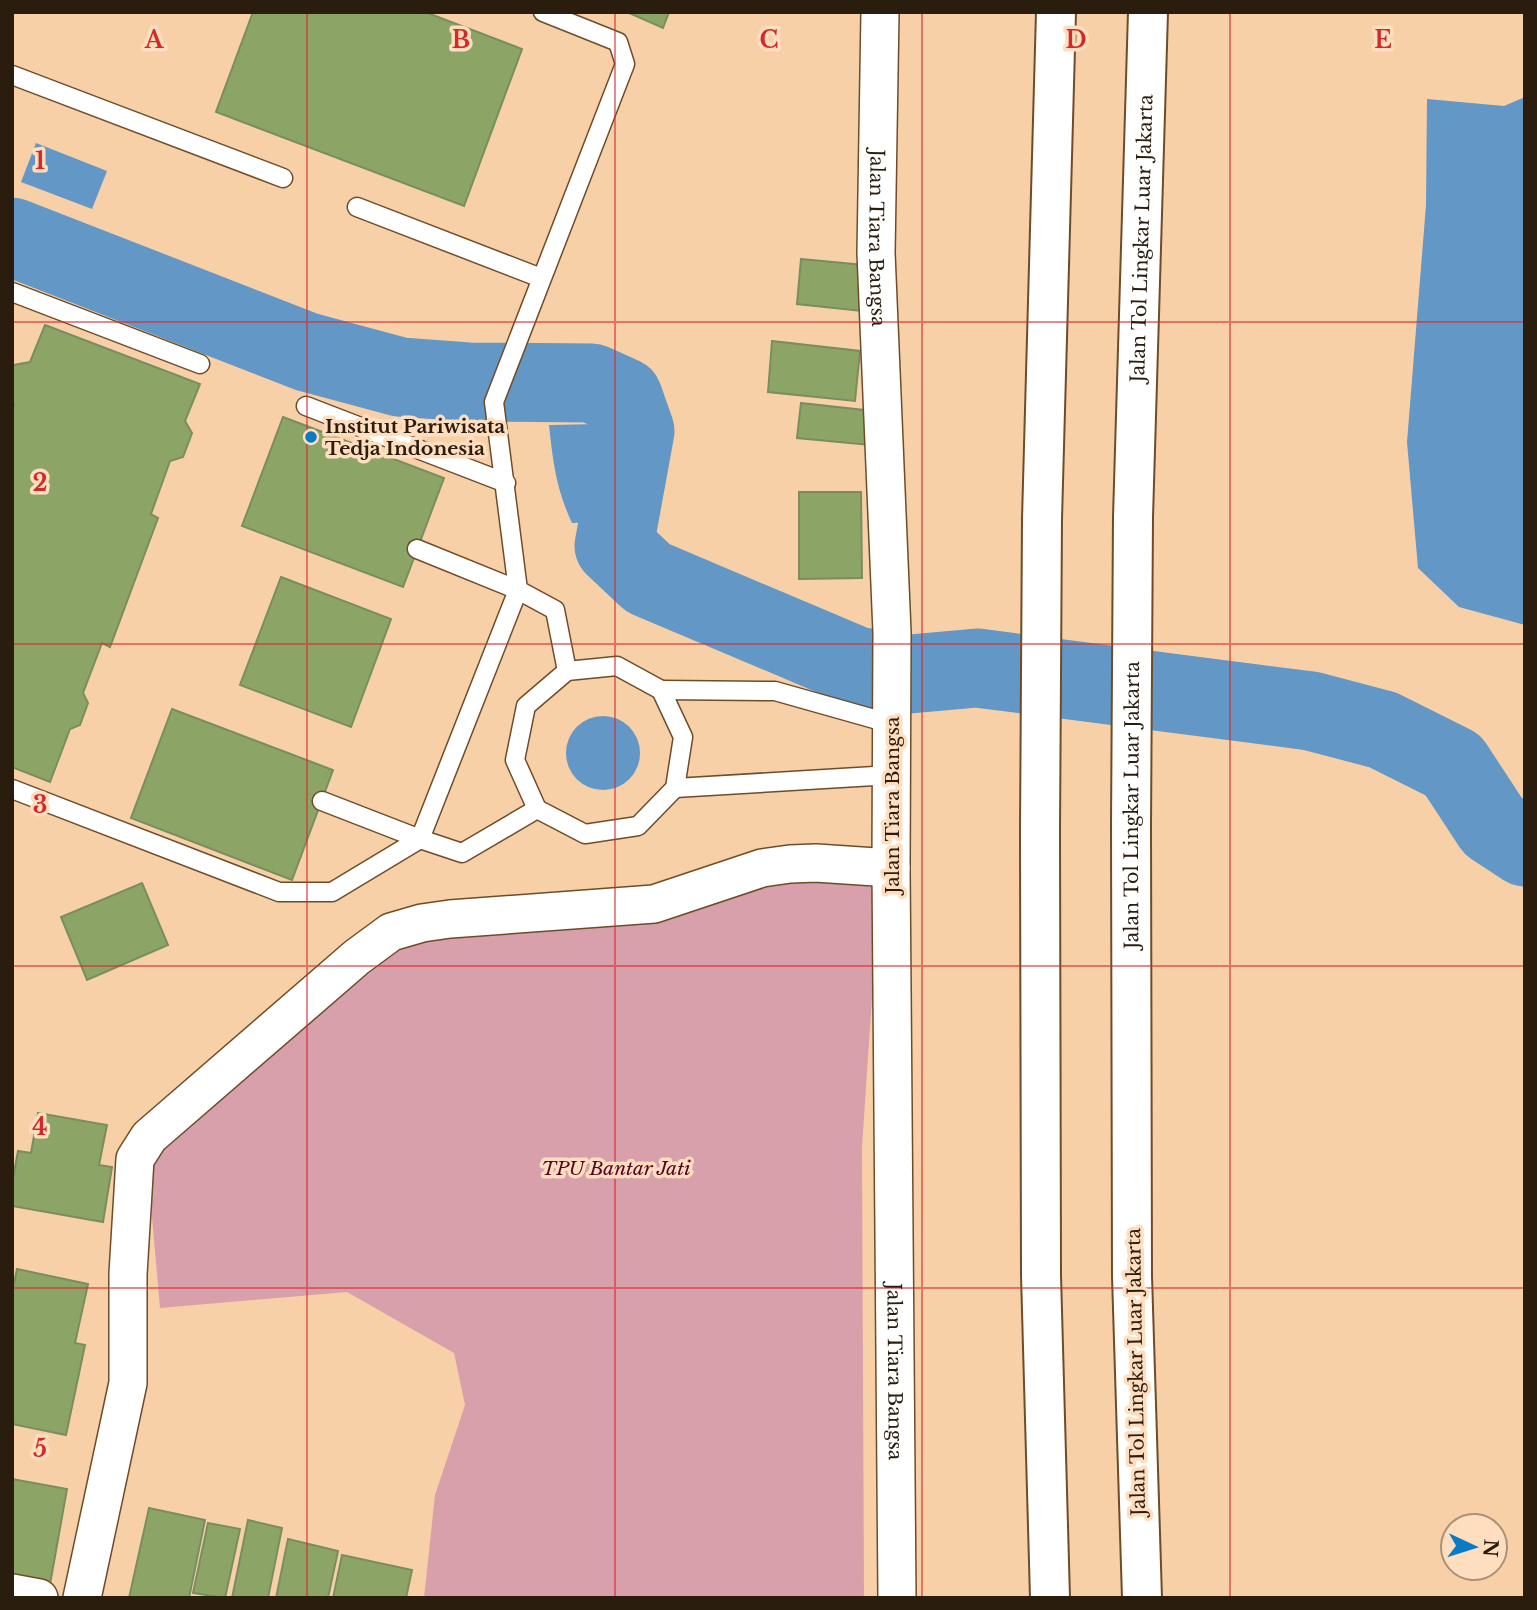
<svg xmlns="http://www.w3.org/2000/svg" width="1537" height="1610" font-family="'Libre Baskerville',serif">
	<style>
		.green { fill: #d8a0aa }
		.water { fill: #6297c6 }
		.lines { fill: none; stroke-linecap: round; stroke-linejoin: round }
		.river { stroke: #6297c6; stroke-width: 79 }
		.building { fill: #8ca567; stroke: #7a8d60; stroke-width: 2 }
		.service-casing { stroke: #6e4c29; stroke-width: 21 }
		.minor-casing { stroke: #6e4c29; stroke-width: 40 }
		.motorway-casing { stroke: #6e4c29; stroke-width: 42 }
		.service { stroke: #fff; stroke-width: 18 }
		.minor { stroke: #fff; stroke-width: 37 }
		.motorway { stroke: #fff; stroke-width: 38 }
		.grid { fill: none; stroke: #d62828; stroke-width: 2; stroke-opacity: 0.55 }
		.poi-dot { fill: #097ac4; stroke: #fedebf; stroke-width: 2.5 }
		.labels { text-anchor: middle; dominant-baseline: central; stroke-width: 7; stroke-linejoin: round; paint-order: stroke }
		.street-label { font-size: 19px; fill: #2b1d0e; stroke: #fedebf }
		.poi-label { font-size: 19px; font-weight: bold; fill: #2b1d0e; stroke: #fedebf; text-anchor: start }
		.park-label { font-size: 19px; font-style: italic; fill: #580023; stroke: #fedebf }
		.grid-label { font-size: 23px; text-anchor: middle; font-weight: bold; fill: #d62828; stroke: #fedebf; stroke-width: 7; stroke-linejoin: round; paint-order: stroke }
	</style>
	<rect width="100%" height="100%" fill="#f7d0a8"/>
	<!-- green -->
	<path class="green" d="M 794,875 L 880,878 L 862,1147 L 864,1598 L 424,1598 L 435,1495 L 465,1405 L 454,1353 L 347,1292 L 160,1308 L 150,1194 L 151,1157 L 373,966 L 416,936 Z"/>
	<!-- water -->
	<g class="water">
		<path d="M 1525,97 L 1525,625 L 1459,607 L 1418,568 L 1407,442 L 1426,205 L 1427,99 L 1504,106 Z"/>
		<path d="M 36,143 L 107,171 L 92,209 L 21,182 Z"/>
		<path d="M 600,424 L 594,522 L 572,523 C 556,489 553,462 549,425 Z"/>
		<circle cx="603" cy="753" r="37"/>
	</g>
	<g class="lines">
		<!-- river -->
		<path class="river" d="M 12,237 L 307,352 L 400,377 L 468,382 L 592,383 L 623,397 L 635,431 L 614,546 L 648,578 L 856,666 L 910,674 L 977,668 L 1311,711 L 1383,730 L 1453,765 L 1493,826 L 1525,847"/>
	</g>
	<!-- building -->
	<g class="building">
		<path d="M 253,12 L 425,12 L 522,49 L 464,206 L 216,112 Z"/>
		<path d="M 627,12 L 669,12 L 663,28 Z"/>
		<path d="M 801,259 L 875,266 L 871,312 L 797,304 Z"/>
		<path d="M 45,325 L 200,384 L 185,421 L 192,433 L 183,457 L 170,461 L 151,514 L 158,518 L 110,647 L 102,643 L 83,693 L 88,703 L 80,725 L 70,729 L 50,782 L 12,767 L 12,411 L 14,405 L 12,401 L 12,369 L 14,365 L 30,362 Z"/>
		<path d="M 772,341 L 860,351 L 855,401 L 768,392 Z"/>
		<path d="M 801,403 L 873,411 L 870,445 L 797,438 Z"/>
		<path d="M 283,417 L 444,478 L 403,587 L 242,526 Z"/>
		<path d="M 799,492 L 861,492 L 862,578 L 799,579 Z"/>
		<path d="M 281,577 L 391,619 L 351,727 L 240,685 Z"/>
		<path d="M 172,709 L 333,770 L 292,880 L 131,818 Z"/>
		<path d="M 142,883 L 168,945 L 87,980 L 61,917 Z"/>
		<path d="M 38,1113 L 107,1125 L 99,1165 L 112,1167 L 103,1222 L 12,1206 L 12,1183 L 18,1151 L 31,1153 Z"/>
		<path d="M 17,1269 L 88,1284 L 75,1343 L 85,1345 L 66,1435 L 12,1424 L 12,1292 Z"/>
		<path d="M 12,1479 L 67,1489 L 49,1590 L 12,1583 Z"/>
		<path d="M 149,1508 L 205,1520 L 189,1598 L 129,1598 Z"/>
		<path d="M 248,1520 L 282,1528 L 268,1598 L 232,1598 Z"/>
		<path d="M 208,1523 L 240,1529 L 225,1598 L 193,1593 Z"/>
		<path d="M 288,1539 L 338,1551 L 328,1598 L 276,1598 Z"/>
		<path d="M 342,1555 L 412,1570 L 406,1598 L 333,1598 Z"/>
	</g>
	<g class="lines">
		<!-- service casing -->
		<g class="service-casing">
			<g id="service">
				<path d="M 543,12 L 618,42 L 625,64 L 494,402 L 518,590 L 555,610 L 567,671"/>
				<path d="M 12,75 L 283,178"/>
				<path d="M 357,207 L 541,278"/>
				<path d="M 12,292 L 200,364"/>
				<path d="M 306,406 L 506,483"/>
				<path d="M 617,666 L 661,690 L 683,737 L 675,788 L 638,826 L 585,834 L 537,809 L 515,760 L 526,706 L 567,671 Z"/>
				<path d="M 661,690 L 775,691 L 892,724"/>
				<path d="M 675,788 L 891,775"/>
				<path d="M 12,789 L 279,892 L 332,892 L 420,839 L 462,853 L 537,809"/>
				<path d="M 322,801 L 420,839 L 518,590 L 417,549"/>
			</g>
		</g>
		<!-- minor casing -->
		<g class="minor-casing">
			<g id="minor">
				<path id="s1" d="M 880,12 L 876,253 L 892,632 L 891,868 L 897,1598"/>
				<path d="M 12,1593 L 39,1598"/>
				<path d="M 82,1598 L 128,1383 L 128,1274 L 135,1159 L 149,1137 L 357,957 L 391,932 L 422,923 L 450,919 L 654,904 L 762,868 L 790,864 L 816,863 L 891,868"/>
			</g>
		</g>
		<!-- motorway casing -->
		<g class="motorway-casing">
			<g id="motorway">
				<path d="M 1050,1598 L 1041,1275 L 1040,831 L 1042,519 L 1056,12"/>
				<path id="s2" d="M 1142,1598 L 1132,1276 L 1131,826 L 1133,517 L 1148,12"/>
			</g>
		</g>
		<!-- service -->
		<use href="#service" class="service"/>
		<!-- minor -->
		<use href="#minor" class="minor"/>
		<!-- motorway -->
		<use href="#motorway" class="motorway"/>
	</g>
	<!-- grid -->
	<path class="grid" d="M 307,12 L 307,1598M 615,12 L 615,1598M 922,12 L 922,1598M 1230,12 L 1230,1598M 12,322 L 1525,322M 12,644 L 1525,644M 12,966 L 1525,966M 12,1288 L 1525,1288"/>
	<!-- markers -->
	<circle class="poi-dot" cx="311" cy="437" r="7"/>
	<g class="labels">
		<!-- street labels -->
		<g class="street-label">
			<text stroke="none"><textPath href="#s1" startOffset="226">Jalan Tiara Bangsa</textPath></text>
			<text stroke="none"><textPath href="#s2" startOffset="1360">Jalan Tol Lingkar Luar Jakarta</textPath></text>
			<text transform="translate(892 805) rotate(-90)">Jalan Tiara Bangsa</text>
			<text stroke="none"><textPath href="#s2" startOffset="793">Jalan Tol Lingkar Luar Jakarta</textPath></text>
			<text stroke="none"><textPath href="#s1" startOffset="1360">Jalan Tiara Bangsa</textPath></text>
			<text transform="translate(1136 1372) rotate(-91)">Jalan Tol Lingkar Luar Jakarta</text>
		</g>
		<!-- poi labels -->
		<g class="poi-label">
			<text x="325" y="426">Institut Pariwisata<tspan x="325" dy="22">Tedja Indonesia</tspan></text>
		</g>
		<!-- park labels -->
		<g class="park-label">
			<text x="616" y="1168">TPU Bantar Jati</text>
		</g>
	</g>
	<g class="grid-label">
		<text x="154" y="48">A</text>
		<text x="461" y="48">B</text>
		<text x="769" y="48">C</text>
		<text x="1076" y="48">D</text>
		<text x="1383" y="48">E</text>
		<text x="40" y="169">1</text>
		<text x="40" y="491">2</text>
		<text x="40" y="813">3</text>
		<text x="40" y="1135">4</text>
		<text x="40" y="1457">5</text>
	</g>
	<!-- border -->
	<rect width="1537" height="1610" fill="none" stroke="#2b1d0e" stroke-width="28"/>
	<!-- north arrow -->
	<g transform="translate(1474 1547) rotate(94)"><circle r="33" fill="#fedebf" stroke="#aa9178" stroke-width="2"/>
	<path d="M0-5L12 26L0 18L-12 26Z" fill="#097ac4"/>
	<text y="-10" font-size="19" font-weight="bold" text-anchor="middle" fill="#2b1d0e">N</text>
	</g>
</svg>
